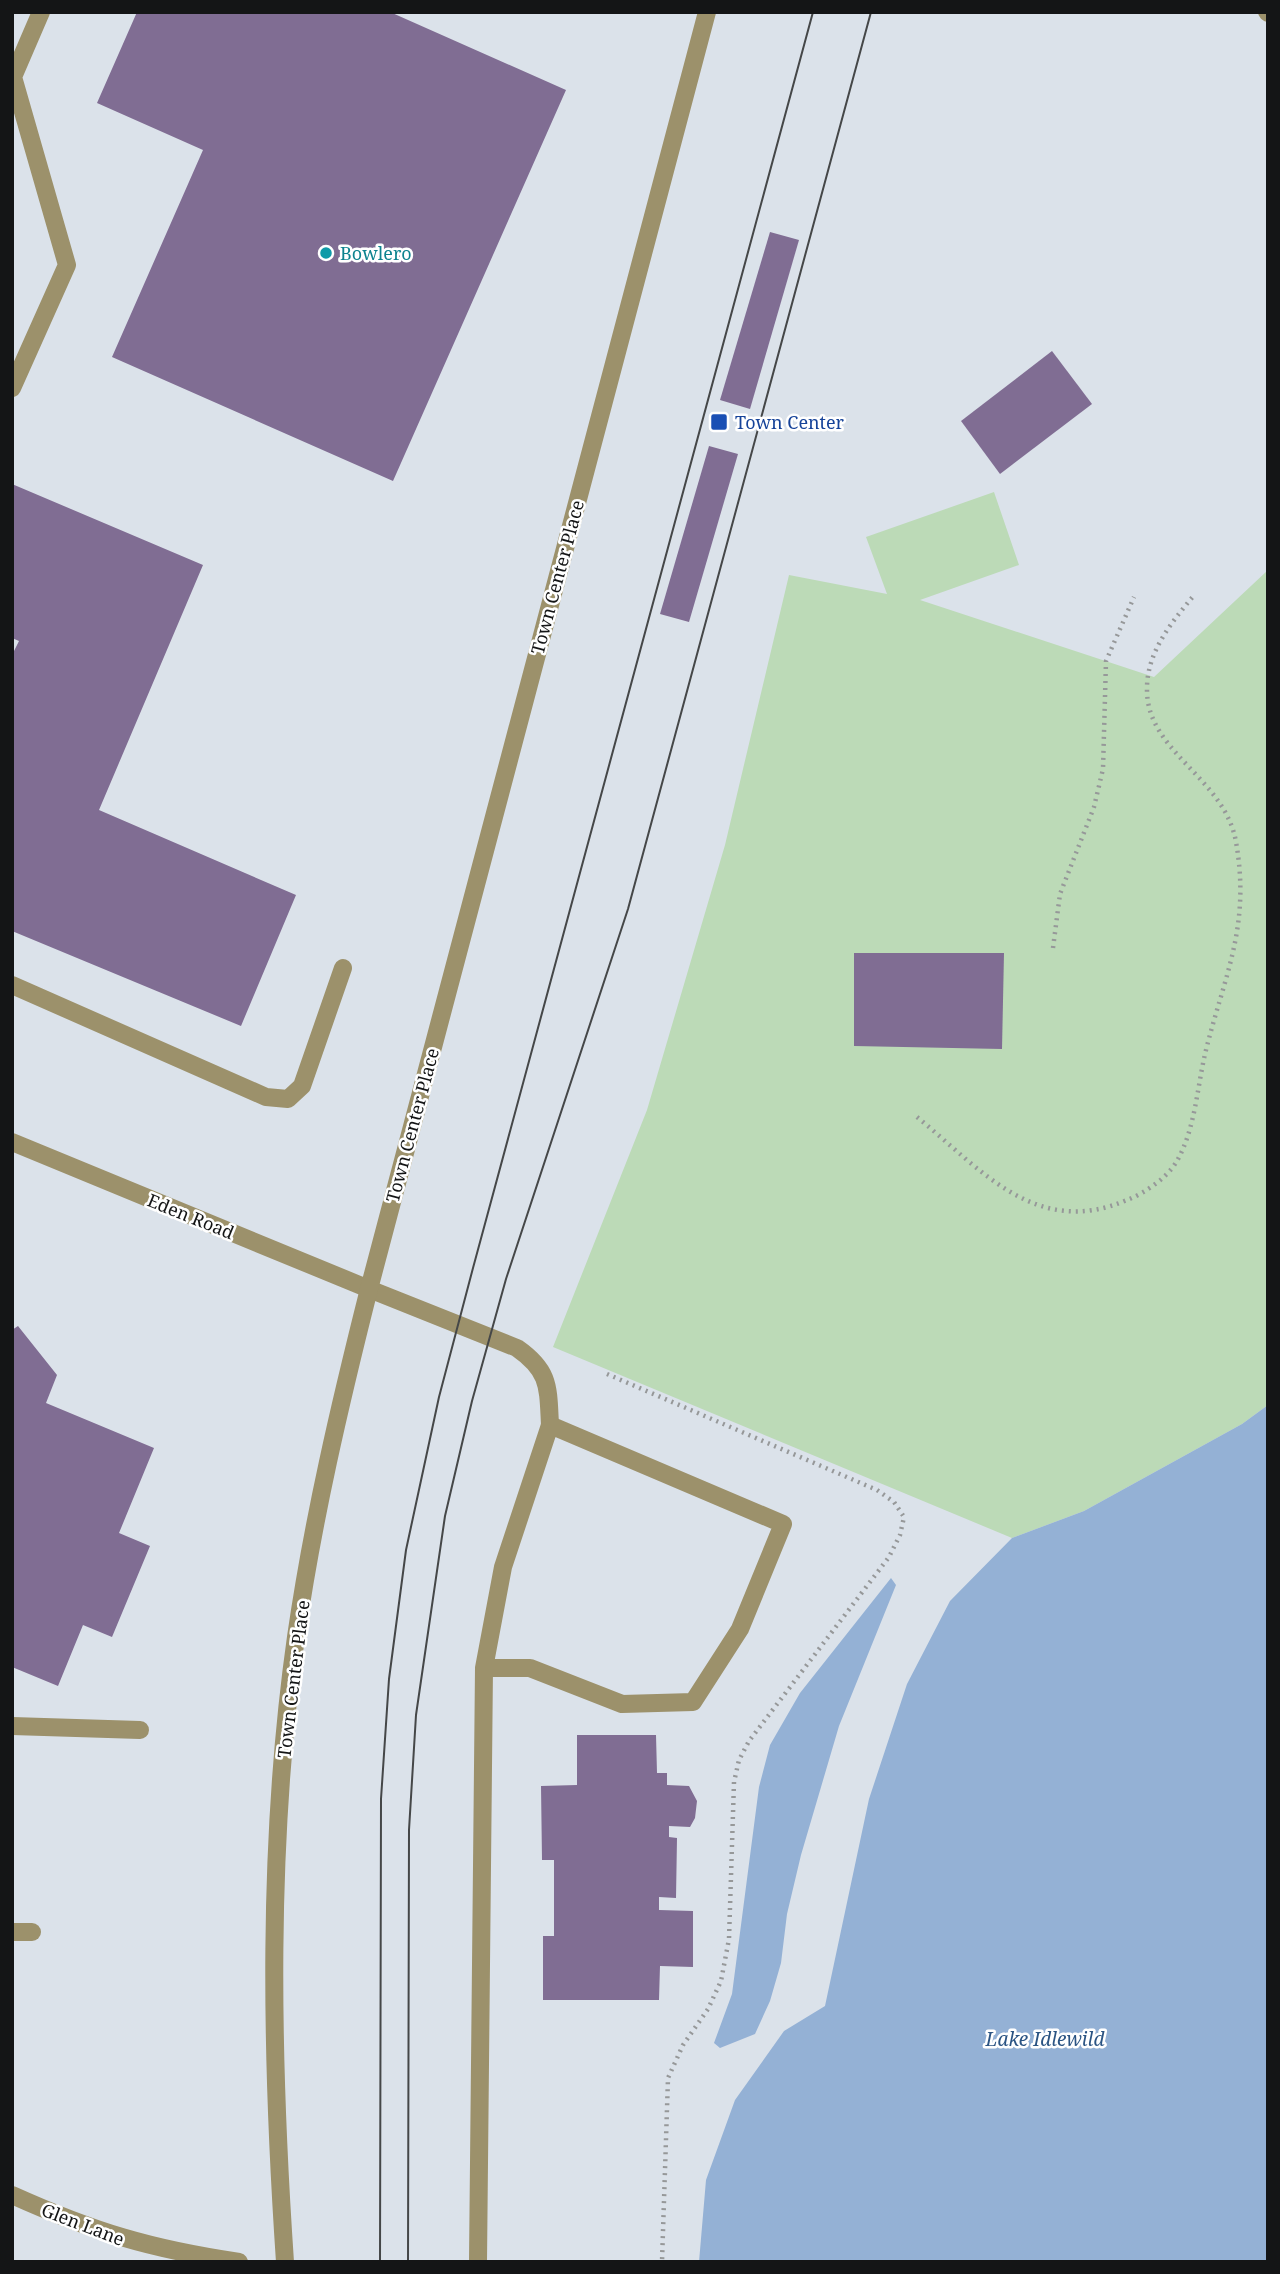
<svg xmlns="http://www.w3.org/2000/svg" width="1280" height="2274" font-family="'Noto Serif',serif">
	<style>
		.built { fill: #dbe2ea }
		.green { fill: #bcdab7 }
		.water { fill: #94b1d5 }
		.building { fill: #806d93 }
		.lines { fill: none; stroke-linecap: round; stroke-linejoin: round }
		.path { stroke: #969899; stroke-width: 4.5; stroke-dasharray: 2 5; stroke-linecap: butt }
		.service { stroke: #9c916b; stroke-width: 18 }
		.minor { stroke: #9c916b; stroke-width: 18 }
		.tram { stroke: #454748; stroke-width: 2 }
		.culture-dot { fill: #0f9aa8; stroke: #fff; stroke-width: 2.5 }
		.transit-dot { fill: #1a4fb4; stroke: #fff; stroke-width: 2.5 }
		.labels { text-anchor: middle; dominant-baseline: central; stroke-width: 5; stroke-linejoin: round; paint-order: stroke }
		.culture-label { font-size: 18px; fill: #0d838f; stroke: #fff; text-anchor: start }
		.transit-label { font-size: 18px; fill: #164399; stroke: #fff; text-anchor: start }
		.street-label { font-size: 18px; fill: #141516; stroke: #fff }
		.water-label { font-size: 19px; font-style: italic; fill: #2b5483; stroke: #fff }
	</style>
	<rect width="100%" height="100%" fill="#eaecee"/>
	<!-- built -->
	<rect class="built" x="12" y="12" width="1256" height="2250"/>
	<!-- green -->
	<path class="green" d="M 994,492 L 1019,565 L 920,600 L 1154,677 L 1268,570 L 1268,1405 L 1242,1424 L 1084,1511 L 1012,1538 L 553,1347 L 647,1110 L 725,845 L 789,575 L 887,594 L 866,537 Z"/>
	<!-- water -->
	<g class="water">
		<path d="M 1268,1405 L 1268,2262 L 699,2262 L 706,2180 L 735,2100 L 784,2031 L 825,2006 L 869,1799 L 907,1684 L 950,1601 L 1012,1538 L 1084,1511 L 1242,1424 Z"/>
		<path d="M 891,1578 L 896,1585 L 839,1726 L 801,1855 L 787,1914 L 781,1963 L 770,2001 L 755,2034 L 720,2048 L 714,2043 L 732,1994 L 759,1787 L 770,1745 L 800,1693 Z"/>
	</g>
	<!-- building -->
	<g class="building">
		<path d="M 137,12 L 390,12 L 566,90 L 393,481 L 112,357 L 203,150 L 97,103 Z"/>
		<path d="M 770,232 L 799,240 L 750,409 L 720,400 Z"/>
		<path d="M 1052,351 L 1092,404 L 1000,474 L 961,421 Z"/>
		<path d="M 709,446 L 738,454 L 689,622 L 660,614 Z"/>
		<path d="M 12,484 L 203,565 L 99,810 L 296,895 L 241,1026 L 12,931 L 12,655 L 19,641 L 12,638 Z"/>
		<path d="M 854,953 L 1004,953 L 1002,1049 L 854,1046 Z"/>
		<path d="M 18,1326 L 57,1375 L 46,1403 L 154,1448 L 119,1533 L 150,1546 L 112,1637 L 83,1625 L 58,1686 L 12,1667 L 12,1330 Z"/>
		<path d="M 577,1735 L 656,1735 L 657,1773 L 667,1773 L 667,1785 L 689,1786 L 697,1801 L 695,1818 L 690,1827 L 669,1826 L 669,1837 L 677,1838 L 676,1898 L 659,1897 L 659,1910 L 693,1911 L 693,1967 L 660,1966 L 659,2000 L 543,2000 L 543,1936 L 554,1936 L 554,1860 L 542,1860 L 541,1786 L 577,1785 Z"/>
	</g>
	<g class="lines">
		<!-- path -->
		<g class="path">
			<path d="M 1053,948 L 1060,894 L 1094,807 L 1103,769 L 1106,661 L 1134,597"/>
			<path d="M 917,1117 C 982,1170 1036,1239 1127,1200 C 1145,1193 1167,1178 1177,1161 C 1195,1129 1197,1089 1205,1054 C 1224,976 1251,927 1236,842 C 1225,778 1148,753 1147,691 C 1146,652 1172,622 1195,594"/>
			<path d="M 607,1374 L 877,1490 L 894,1502 L 904,1517 L 900,1535 L 889,1557 L 749,1741 L 739,1760 L 734,1782 L 729,1939 L 721,1981 L 708,2009 L 683,2045 L 668,2078 L 662,2262"/>
		</g>
		<!-- service -->
		<g class="service">
			<path d="M 1267,12 L 1268,13"/>
			<path d="M 12,388 L 67,265 L 13,77 L 41,12"/>
			<path d="M 12,985 L 266,1097 L 288,1099 L 302,1086 L 343,968"/>
			<path d="M 369,1289 L 517,1348 C 550,1371 548,1387 550,1425"/>
			<path d="M 12,1726 L 140,1730"/>
			<path d="M 12,1932 L 32,1932"/>
			<path d="M 478,2262 L 484,1668 L 503,1567 L 550,1425 L 783,1524 L 740,1629 L 693,1702 L 622,1704 L 530,1668 L 484,1668"/>
		</g>
		<!-- minor -->
		<g class="minor">
			<path d="M 12,1142 L 369,1289"/>
			<path d="M 12,2195 C 94,2232 151,2249 239,2262"/>
			<path d="M 285,2262 C 271,2056 267,1842 296,1637 C 313,1519 340,1404 369,1289 L 707,12"/>
		</g>
		<!-- tram -->
		<g class="tram">
			<path d="M 380,2262 L 381,1799 L 389,1679 L 406,1550 L 439,1397 L 473,1268 L 813,12"/>
			<path d="M 408,2262 L 409,1830 L 416,1715 L 445,1516 L 472,1401 L 506,1279 L 628,909 L 871,12"/>
		</g>
	</g>
	<!-- markers -->
	<circle class="culture-dot" cx="326" cy="253" r="7"/>
	<rect class="transit-dot" x="710" y="413" width="18" height="18" rx="3.5"/>
	<g class="labels">
		<!-- culture labels -->
		<g class="culture-label">
			<text x="340" y="253">Bowlero</text>
		</g>
		<!-- transit labels -->
		<g class="transit-label">
			<text x="735" y="422">Town Center</text>
		</g>
		<!-- street labels -->
		<g class="street-label">
			<text transform="translate(557 577) rotate(-75)">Town Center Place</text>
			<text transform="translate(412 1125) rotate(-75)">Town Center Place</text>
			<text transform="translate(191 1216) rotate(22)">Eden Road</text>
			<text transform="translate(293 1679) rotate(-83)">Town Center Place</text>
			<text transform="translate(83 2224) rotate(21)">Glen Lane</text>
		</g>
		<!-- water labels -->
		<g class="water-label">
			<text x="1045" y="2039">Lake Idlewild</text>
		</g>
	</g>
	<!-- border -->
	<rect width="1280" height="2274" fill="none" stroke="#141516" stroke-width="28"/>
</svg>
